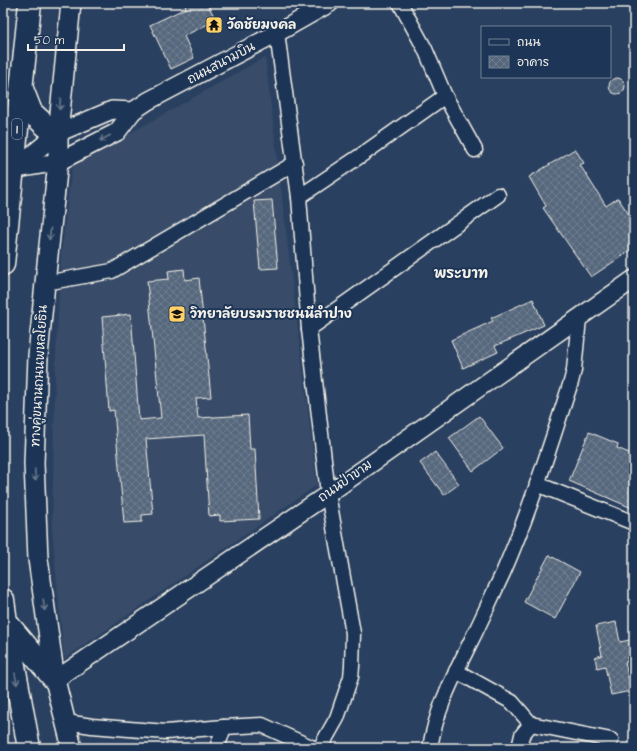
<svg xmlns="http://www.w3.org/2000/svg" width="637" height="751" font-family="'Architects Daughter','Playpen Sans Thai',sans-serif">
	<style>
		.built { fill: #374c69 }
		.building { fill: url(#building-cross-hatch); stroke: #f4f1e8 }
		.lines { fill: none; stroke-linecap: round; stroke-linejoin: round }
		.minor-casing { stroke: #f4f1e8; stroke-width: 17 }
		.tertiary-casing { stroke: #f4f1e8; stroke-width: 20 }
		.secondary-casing { stroke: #f4f1e8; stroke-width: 22 }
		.trunk-casing { stroke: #f4f1e8; stroke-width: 25 }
		.minor { stroke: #1d3557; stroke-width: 14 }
		.tertiary { stroke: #1d3557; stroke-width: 17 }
		.secondary { stroke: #1d3557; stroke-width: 19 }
		.trunk { stroke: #1d3557; stroke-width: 22 }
		.oneway { stroke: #68778a }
		.labels { text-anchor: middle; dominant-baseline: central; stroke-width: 4; stroke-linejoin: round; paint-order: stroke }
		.shield { fill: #1d3557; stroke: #b4b9bc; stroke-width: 1 }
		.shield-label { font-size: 12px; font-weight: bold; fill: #f4f1e8 }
		.poi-label { font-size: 13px; font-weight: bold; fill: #f4f1e8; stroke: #1d3557; text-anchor: start }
		.street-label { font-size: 13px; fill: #f4f1e8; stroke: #1d3557 }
		.neighbourhood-label { font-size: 14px; font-weight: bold; fill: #f4f1e8; stroke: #1d3557 }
	</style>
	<defs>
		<pattern id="building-cross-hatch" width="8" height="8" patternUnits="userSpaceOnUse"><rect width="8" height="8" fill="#56677d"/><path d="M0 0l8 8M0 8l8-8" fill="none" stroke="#6f7d8f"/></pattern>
	</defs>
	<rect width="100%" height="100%" fill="#2a4060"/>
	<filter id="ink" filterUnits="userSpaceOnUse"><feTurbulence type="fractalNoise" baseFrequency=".025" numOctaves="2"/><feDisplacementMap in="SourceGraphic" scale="8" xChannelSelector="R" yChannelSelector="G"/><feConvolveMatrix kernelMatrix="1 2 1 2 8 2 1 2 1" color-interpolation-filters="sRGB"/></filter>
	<g filter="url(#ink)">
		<!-- built -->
		<path class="built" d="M 265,57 L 317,485 L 64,659 L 52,531 L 55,372 L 61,255 L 72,166 Z"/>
		<!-- building -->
		<g class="building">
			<path d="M 184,3 L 207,3 L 216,20 L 184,36 L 194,58 L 171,69 L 150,25 L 186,8 Z"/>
			<circle cx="617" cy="86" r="8"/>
			<path d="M 575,149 L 584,163 L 580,165 L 606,206 L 618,198 L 634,222 L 634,248 L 591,277 L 543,208 L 546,206 L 529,177 Z"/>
			<path d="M 272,200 L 278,268 L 260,269 L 254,201 Z"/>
			<path d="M 184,269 L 185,280 L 199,278 L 211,397 L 196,398 L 198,418 L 248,415 L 250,449 L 255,449 L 259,519 L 220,521 L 220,515 L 209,516 L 204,435 L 146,439 L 153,514 L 142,515 L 142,522 L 124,523 L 114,410 L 109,411 L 102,317 L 131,314 L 139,420 L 161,418 L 147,281 L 169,279 L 168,271 Z"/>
			<path d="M 533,299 L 544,325 L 495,346 L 498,352 L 463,368 L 451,340 L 493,321 L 491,318 Z"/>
			<path d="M 479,416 L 503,448 L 473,471 L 449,438 Z"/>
			<path d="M 589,432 L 618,444 L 617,448 L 634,455 L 634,509 L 569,481 Z"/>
			<path d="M 435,452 L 459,484 L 444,495 L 420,463 Z"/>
			<path d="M 549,555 L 580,572 L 555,619 L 524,602 Z"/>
			<path d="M 616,622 L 620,642 L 634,639 L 634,655 L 627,657 L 628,662 L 625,662 L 631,691 L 611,695 L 605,666 L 597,668 L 595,657 L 602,655 L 596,626 Z"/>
		</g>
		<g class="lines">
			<!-- minor casing -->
			<g class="minor-casing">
				<g id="minor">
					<path d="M 400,3 L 425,49 L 445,96 L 475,150"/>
					<path d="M 277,33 L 299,197 L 309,329 L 328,494 L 353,633 L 352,666 L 351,677 L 337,718 L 320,748"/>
					<path d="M 299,197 L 363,154 L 445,96"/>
					<path d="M 45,283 L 112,271 L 295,163"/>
					<path d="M 309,329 L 498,195"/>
					<path d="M 537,484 L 634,523"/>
					<path d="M 456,671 L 512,702 L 531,724 L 522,735 L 519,748"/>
					<path d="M 66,722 L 92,726 L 166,732 L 224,727 L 262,725 L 313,748"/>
					<path d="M 531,724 L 611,740"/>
					<path d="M 217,748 L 224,727"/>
					<path d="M 430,748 C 436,709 454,676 471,641 C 482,619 492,596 503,573 C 530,511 550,446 571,382 L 574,370 L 579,318"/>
				</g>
			</g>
			<!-- tertiary casing -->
			<g class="tertiary-casing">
				<g id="tertiary">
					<path d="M 12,170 L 58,162 L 117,132 L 133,111 L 148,101 L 277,33 L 330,3"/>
					<path d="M 13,170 L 58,133 L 112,110 L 133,111"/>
					<path d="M 55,680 L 328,494 L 634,279"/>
				</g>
			</g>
			<!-- secondary casing -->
			<g class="secondary-casing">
				<path id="secondary" d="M 71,3 L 58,133 L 58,162 L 45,283 L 38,356 L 34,463 L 38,559 L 55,680 L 72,748"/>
			</g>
			<!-- trunk casing -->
			<g class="trunk-casing">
				<g id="trunk">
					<path d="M 22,89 L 31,112 L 46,126 L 58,133"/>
					<path d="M 3,264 L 30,3"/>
					<path d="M 3,600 L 6,622 L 29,748"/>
					<path d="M 6,622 L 55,680"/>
				</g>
			</g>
			<!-- minor -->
			<use href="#minor" class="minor"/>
			<!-- tertiary -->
			<use href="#tertiary" class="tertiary"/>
			<!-- secondary -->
			<use href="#secondary" class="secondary"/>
			<!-- trunk -->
			<use href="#trunk" class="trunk"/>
		</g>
		<!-- one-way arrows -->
		<defs><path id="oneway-shaft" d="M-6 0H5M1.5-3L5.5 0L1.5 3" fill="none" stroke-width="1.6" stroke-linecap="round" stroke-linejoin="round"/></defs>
		<g class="oneway">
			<use href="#oneway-shaft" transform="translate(60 104) rotate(95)"/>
			<use href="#oneway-shaft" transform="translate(105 138) rotate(153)"/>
			<use href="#oneway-shaft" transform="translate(50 234) rotate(96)"/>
			<use href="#oneway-shaft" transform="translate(35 475) rotate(88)"/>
			<use href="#oneway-shaft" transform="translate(44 605) rotate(82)"/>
			<use href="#oneway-shaft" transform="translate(16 679) rotate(80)"/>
		</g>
	</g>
	<!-- icons -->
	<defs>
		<g id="temple-square" transform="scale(0.9)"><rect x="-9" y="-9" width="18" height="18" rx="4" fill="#ffd166" stroke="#1d3557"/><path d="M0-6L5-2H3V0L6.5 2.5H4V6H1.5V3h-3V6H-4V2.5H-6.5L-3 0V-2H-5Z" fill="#111"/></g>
		<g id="university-square" transform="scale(0.9)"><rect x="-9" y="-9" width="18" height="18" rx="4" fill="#ffd166" stroke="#1d3557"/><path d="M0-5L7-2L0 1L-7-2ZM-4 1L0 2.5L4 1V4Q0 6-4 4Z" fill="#111"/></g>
	</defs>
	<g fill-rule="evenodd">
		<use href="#temple-square" x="214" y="25"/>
		<use href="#university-square" x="177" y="314"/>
	</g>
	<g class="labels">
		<!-- shield labels -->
		<rect class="shield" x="12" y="119" width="10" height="20" rx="3"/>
		<g class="shield-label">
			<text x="17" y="129">1</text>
		</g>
		<!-- poi labels -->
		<g class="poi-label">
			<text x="227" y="25">วัดชัยมงคล</text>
			<text x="190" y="314">วิทยาลัยบรมราชชนนีลำปาง</text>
		</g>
		<!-- street labels -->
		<g class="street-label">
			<text transform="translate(221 63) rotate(-28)">ถนนสนามบิน</text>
			<text transform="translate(39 376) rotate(-87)">ทางคู่ขนานถนนพหลโยธิน</text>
			<text transform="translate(345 481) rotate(-35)">ถนนป่าขาม</text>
		</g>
		<!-- neighbourhood labels -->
		<g class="neighbourhood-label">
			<text x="461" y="274">พระบาท</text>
		</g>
	</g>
	<!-- margin -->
	<rect width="637" height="751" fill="none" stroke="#1d3557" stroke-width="16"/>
	<rect x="8" y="8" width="621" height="735" fill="none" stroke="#f4f1e8" stroke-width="1.5" filter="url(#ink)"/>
	<!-- legend -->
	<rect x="481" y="26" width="130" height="52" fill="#1d3557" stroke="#738091"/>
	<rect x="489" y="39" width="20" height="6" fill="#1d3557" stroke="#738091"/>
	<text x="517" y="46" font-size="12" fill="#f4f1e8">ถนน</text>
	<rect x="489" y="56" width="20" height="12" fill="url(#building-cross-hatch)" stroke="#738091"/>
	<text x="517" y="66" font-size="12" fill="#f4f1e8">อาคาร</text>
	<!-- scale -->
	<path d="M28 44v6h96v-6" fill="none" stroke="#f4f1e8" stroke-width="2"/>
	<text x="34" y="44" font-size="12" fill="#f4f1e8" stroke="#1d3557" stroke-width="3" paint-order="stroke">50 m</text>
</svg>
